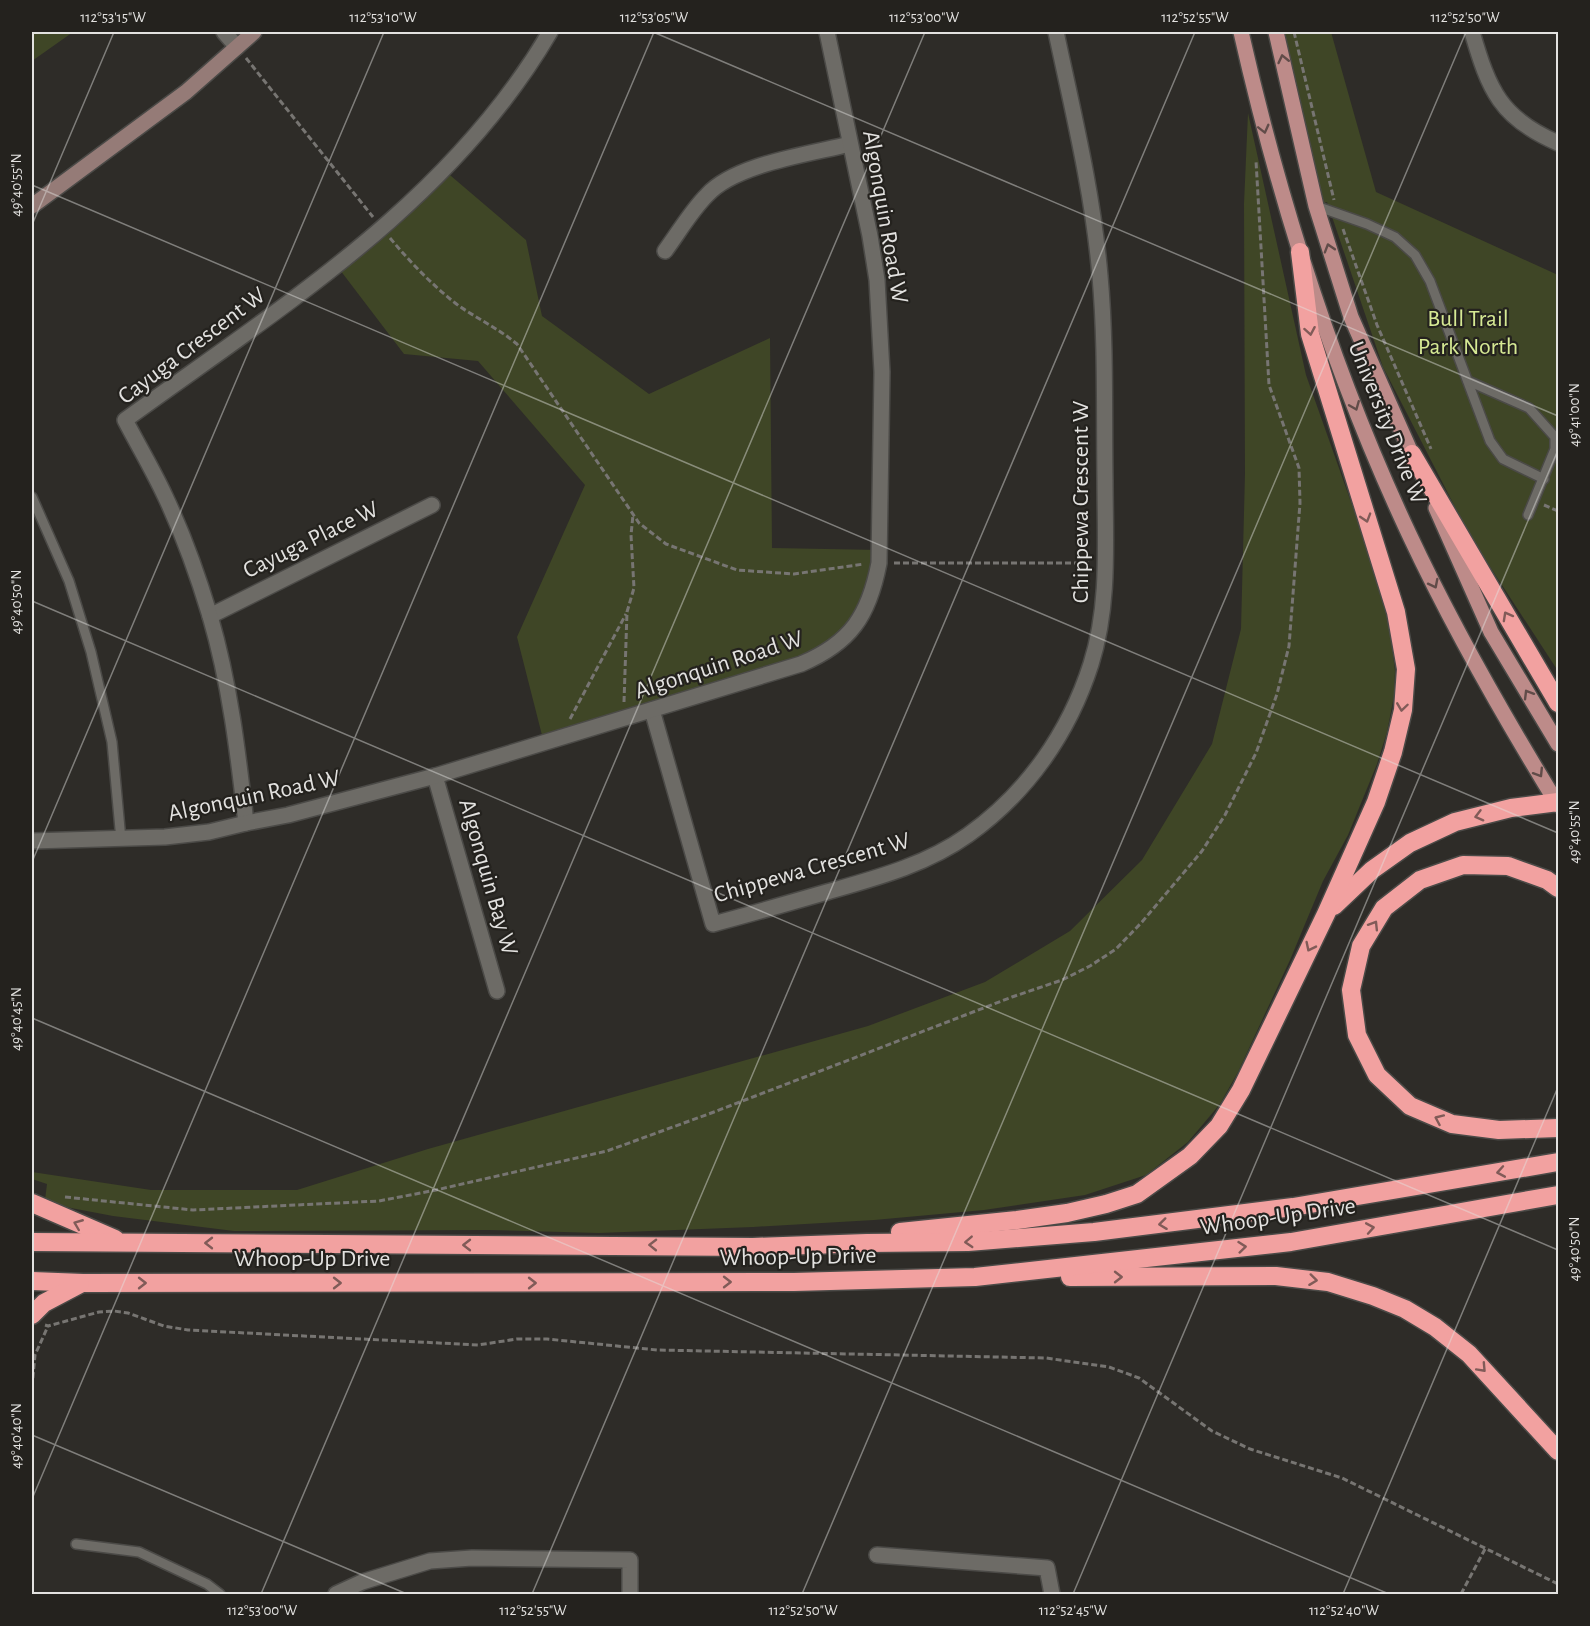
<svg xmlns="http://www.w3.org/2000/svg" width="1590" height="1626" font-family="'Alegreya Sans',sans-serif">
	<style>
		.green { fill: #3f4626 }
		.lines { fill: none; stroke-linecap: round; stroke-linejoin: round }
		.lane-casing { stroke: #4b4a47; stroke-width: 12 }
		.street-casing { stroke: #4b4a47; stroke-width: 18 }
		.secondary-casing { stroke: #4b4a47; stroke-width: 18 }
		.primary-casing { stroke: #4b4a47; stroke-width: 18 }
		.highway-casing { stroke: #4b4a47; stroke-width: 21 }
		.path { stroke: #777572; stroke-width: 3; stroke-dasharray: 6 3; stroke-linecap: butt }
		.lane { stroke: #6d6b66; stroke-width: 9 }
		.street { stroke: #6d6b66; stroke-width: 15 }
		.secondary { stroke: #957b77; stroke-width: 15 }
		.primary { stroke: #bd8b89; stroke-width: 15 }
		.highway { stroke: #f2a1a0; stroke-width: 18 }
		.oneway { stroke: #614c49 }
		.oneway2 { stroke: #815b58 }
		.ticks { fill: none; stroke: #e3e2e0; stroke-width: 1.5; stroke-opacity: 0.45 }
		.labels { text-anchor: middle; dominant-baseline: central; stroke-width: 4.5; stroke-linejoin: round; paint-order: stroke }
		.street-label { font-size: 24px; fill: #e3e2e0; stroke: #24221e }
		.park-label { font-size: 24px; fill: #d6e994; stroke: #24221e }
		.neatline { fill: none; stroke: #e3e2e0; stroke-width: 2 }
		.ticks-label { font-size: 15px; text-anchor: middle; fill: #e3e2e0 }
	</style>
	<rect width="100%" height="100%" fill="#2e2c28"/>
	<!-- green -->
	<g class="green">
		<path d="M 32,32 L 73,32 L 32,61 Z"/>
		<path d="M 1276,32 L 1331,32 L 1376,192 L 1558,275 L 1558,671 L 1470,536 L 1383,367 L 1327,202 L 1316,206 Z"/>
		<path d="M 1248,113 L 1306,375 L 1368,550 L 1388,614 L 1395,671 L 1394,696 L 1387,732 L 1377,764 L 1348,835 L 1323,881 L 1290,960 L 1238,1072 L 1220,1104 L 1188,1142 L 1146,1175 L 1085,1195 L 984,1210 L 874,1220 L 753,1227 L 599,1233 L 488,1230 L 234,1231 L 113,1216 L 71,1208 L 45,1200 L 47,1184 L 32,1179 L 32,1172 L 151,1190 L 297,1190 L 428,1149 L 868,1026 L 985,982 L 1070,931 L 1142,860 L 1212,744 L 1241,629 L 1245,474 L 1244,204 Z"/>
		<path d="M 444,170 L 526,240 L 542,316 L 649,394 L 770,338 L 772,548 L 880,550 L 874,591 L 825,654 L 544,743 L 517,637 L 585,485 L 478,361 L 404,354 L 337,266 Z"/>
	</g>
	<g class="lines">
		<!-- lane casing -->
		<g class="lane-casing">
			<g id="lane">
				<path d="M 1316,206 L 1367,224 L 1395,237 L 1415,255 L 1430,281 L 1490,441 L 1503,459 L 1544,479"/>
				<path d="M 1468,381 L 1529,408 L 1555,437 L 1555,449 L 1528,515"/>
				<path d="M 32,497 L 69,581 L 91,652 L 112,742 L 121,840"/>
				<path d="M 76,1544 L 139,1552 L 207,1584 L 220,1594"/>
			</g>
		</g>
		<!-- street casing -->
		<g class="street-casing">
			<g id="street">
				<path d="M 224,32 L 237,47"/>
				<path d="M 1472,32 C 1489,90 1500,118 1558,143"/>
				<path d="M 665,251 C 679,232 691,211 707,195 C 735,164 810,154 850,144"/>
				<path d="M 210,616 L 432,505"/>
				<path d="M 652,710 L 713,924 C 751,914 789,903 827,892 C 876,878 926,865 968,835 C 1027,793 1069,733 1091,664 C 1110,604 1105,541 1105,479 C 1104,411 1106,343 1100,276 C 1093,193 1073,112 1056,32"/>
				<path d="M 435,776 L 497,991"/>
				<path d="M 246,823 C 238,753 230,684 210,616 C 198,576 183,534 165,496 C 153,470 138,445 125,420 C 282,306 450,203 550,32"/>
				<path d="M 32,841 L 165,837 L 209,832 L 246,823 L 288,815 L 435,776 L 801,664 C 851,643 869,615 879,563 L 882,372 L 877,280 L 870,236 L 827,32"/>
				<path d="M 877,1555 L 1047,1568 L 1052,1594"/>
				<path d="M 336,1594 L 362,1582 L 430,1561 L 472,1558 L 630,1560 L 630,1594"/>
			</g>
		</g>
		<!-- secondary casing -->
		<g class="secondary-casing">
			<path id="secondary" d="M 32,206 L 186,92 L 254,32"/>
		</g>
		<!-- primary casing -->
		<g class="primary-casing">
			<g id="primary">
				<path d="M 1241,32 C 1280,204 1334,374 1409,534 C 1453,628 1504,717 1558,805"/>
				<path d="M 1276,32 L 1316,206 L 1351,317 L 1416,464"/>
				<path d="M 1436,508 L 1491,632 L 1558,744"/>
			</g>
		</g>
		<!-- highway casing -->
		<g class="highway-casing">
			<g id="highway">
				<path d="M 1412,454 L 1558,703"/>
				<path d="M 1558,888 L 1547,880 L 1508,866 L 1463,865 L 1420,880 L 1384,908 L 1361,946 L 1351,990 L 1357,1035 L 1377,1075 L 1410,1106 L 1452,1124 L 1499,1130 L 1558,1128"/>
				<path d="M 1334,906 L 1372,870 L 1410,843 L 1455,822 L 1511,808 L 1558,802"/>
				<path d="M 32,1203 L 115,1239"/>
				<path d="M 900,1232 L 1017,1220 L 1067,1213 L 1106,1204 L 1137,1194 L 1190,1156 L 1219,1126 L 1241,1090 L 1326,914 L 1376,802 L 1393,752 L 1403,710 L 1406,669 L 1396,612 L 1310,334 L 1300,252"/>
				<path d="M 32,1242 L 753,1247 L 867,1243 L 968,1242 L 1094,1232 L 1293,1207 L 1558,1162"/>
				<path d="M 1070,1277 L 1276,1276 L 1328,1282 L 1373,1296 L 1405,1309 L 1435,1327 L 1469,1354 L 1558,1451"/>
				<path d="M 32,1281 L 83,1283 L 794,1282 L 975,1277 L 1291,1242 L 1558,1195"/>
				<path d="M 32,1315 L 44,1303 L 80,1284"/>
			</g>
		</g>
		<!-- path -->
		<g class="path">
			<path d="M 1294,32 L 1334,200"/>
			<path d="M 246,58 L 373,217"/>
			<path d="M 1343,229 L 1377,325 L 1431,449"/>
			<path d="M 390,238 C 411,263 433,286 459,306 C 478,319 499,329 517,344 L 639,523 L 666,544 L 737,570 L 794,574 L 864,564"/>
			<path d="M 1544,505 L 1558,511"/>
			<path d="M 894,563 L 1092,563"/>
			<path d="M 624,702 L 627,612 L 634,588 L 631,535 L 633,515"/>
			<path d="M 570,719 L 626,614"/>
			<path d="M 65,1197 L 193,1210 L 379,1201 L 436,1190 L 607,1151 L 714,1112 L 1012,997 L 1062,980 L 1090,966 L 1116,949 L 1142,922 L 1202,851 L 1225,815 L 1256,753 L 1277,694 L 1289,646 L 1300,503 L 1299,468 L 1269,385 L 1256,161"/>
			<path d="M 45,1325 L 48,1326 L 99,1312 L 114,1311 L 128,1313 L 164,1326 L 188,1330 L 478,1345 L 517,1339 L 547,1339 L 657,1350 L 1046,1358 L 1109,1367 L 1139,1378 L 1212,1431 L 1250,1449 L 1342,1478 L 1558,1584"/>
			<path d="M 32,1387 L 35,1355 L 48,1326"/>
			<path d="M 1461,1594 L 1485,1549"/>
		</g>
		<!-- lane -->
		<use href="#lane" class="lane"/>
		<!-- street -->
		<use href="#street" class="street"/>
		<!-- secondary -->
		<use href="#secondary" class="secondary"/>
		<!-- primary -->
		<use href="#primary" class="primary"/>
		<!-- highway -->
		<use href="#highway" class="highway"/>
	</g>
	<!-- one-way arrows -->
	<defs><path id="oneway-chevron" d="M-2-3.5L2.5 0L-2 3.5" fill="none" stroke-width="1.6" stroke-linecap="round" stroke-linejoin="round" transform="scale(1.5)"/></defs>
	<g class="oneway">
		<use href="#oneway-chevron" transform="translate(1283 59) rotate(-103)"/>
		<use href="#oneway-chevron" transform="translate(1264 129) rotate(76)"/>
		<use href="#oneway-chevron" transform="translate(1329 248) rotate(-107)"/>
		<use href="#oneway-chevron" transform="translate(1355 406) rotate(68)"/>
		<use href="#oneway-chevron" transform="translate(1434 584) rotate(63)"/>
		<use href="#oneway-chevron" transform="translate(1528 694) rotate(-121)"/>
		<use href="#oneway-chevron" transform="translate(1539 773) rotate(58)"/>
	</g>
	<g class="oneway2">
		<use href="#oneway-chevron" transform="translate(1310 331) rotate(80)"/>
		<use href="#oneway-chevron" transform="translate(1366 518) rotate(73)"/>
		<use href="#oneway-chevron" transform="translate(1507 616) rotate(-119)"/>
		<use href="#oneway-chevron" transform="translate(1402 707) rotate(98)"/>
		<use href="#oneway-chevron" transform="translate(1479 816) rotate(165)"/>
		<use href="#oneway-chevron" transform="translate(1374 925) rotate(-58)"/>
		<use href="#oneway-chevron" transform="translate(1310 947) rotate(116)"/>
		<use href="#oneway-chevron" transform="translate(1439 1119) rotate(-156)"/>
		<use href="#oneway-chevron" transform="translate(1501 1172) rotate(170)"/>
		<use href="#oneway-chevron" transform="translate(78 1224) rotate(-158)"/>
		<use href="#oneway-chevron" transform="translate(1163 1224) rotate(173)"/>
		<use href="#oneway-chevron" transform="translate(1370 1228) rotate(-10)"/>
		<use href="#oneway-chevron" transform="translate(969 1242) rotate(177)"/>
		<use href="#oneway-chevron" transform="translate(209 1243) rotate(-180)"/>
		<use href="#oneway-chevron" transform="translate(467 1245) rotate(-180)"/>
		<use href="#oneway-chevron" transform="translate(653 1245) rotate(-179)"/>
		<use href="#oneway-chevron" transform="translate(1242 1247) rotate(-6)"/>
		<use href="#oneway-chevron" transform="translate(1118 1277)"/>
		<use href="#oneway-chevron" transform="translate(1313 1280) rotate(7)"/>
		<use href="#oneway-chevron" transform="translate(727 1282)"/>
		<use href="#oneway-chevron" transform="translate(142 1283)"/>
		<use href="#oneway-chevron" transform="translate(337 1283)"/>
		<use href="#oneway-chevron" transform="translate(532 1283)"/>
		<use href="#oneway-chevron" transform="translate(1482 1368) rotate(47)"/>
	</g>
	<!-- ticks -->
	<path class="ticks" d="M 653,32 L 1558,416M 32,185 L 1558,833M 32,225 L 114,32M 32,601 L 1558,1250M 32,862 L 384,32M 32,1018 L 1389,1594M 32,1435 L 407,1594M 32,1499 L 654,32M 261,1594 L 925,32M 532,1594 L 1195,32M 802,1594 L 1466,32M 1073,1594 L 1558,450M 1343,1594 L 1558,1087"/>
	<g class="labels">
		<!-- street labels -->
		<g class="street-label">
			<text transform="translate(885 217) rotate(80)">Algonquin Road W</text>
			<text transform="translate(192 346) rotate(-37)">Cayuga Crescent W</text>
			<text transform="translate(1387 423) rotate(68)">University Drive W</text>
			<text transform="translate(1081 502) rotate(-90)">Chippewa Crescent W</text>
			<text transform="translate(311 540) rotate(-26)">Cayuga Place W</text>
			<text transform="translate(719 665) rotate(-18)">Algonquin Road W</text>
			<text transform="translate(254 796) rotate(-12)">Algonquin Road W</text>
			<text transform="translate(812 868) rotate(-16)">Chippewa Crescent W</text>
			<text transform="translate(488 877) rotate(74)">Algonquin Bay W</text>
			<text transform="translate(1278 1217) rotate(-8)">Whoop-Up Drive</text>
			<text transform="translate(798 1257) rotate(-1)">Whoop-Up Drive</text>
			<text x="312" y="1259">Whoop-Up Drive</text>
		</g>
		<!-- park labels -->
		<g class="park-label">
			<text x="1468" y="319">Bull Trail<tspan x="1468" dy="28">Park North</tspan></text>
		</g>
	</g>
	<!-- border -->
	<rect width="1590" height="1626" fill="none" stroke="#24221e" stroke-width="66"/>
	<rect x="33" y="33" width="1524" height="1560" class="neatline"/>
	<g class="ticks-label">
		<text x="113" y="22">112°53'15"W</text>
		<text x="383" y="22">112°53'10"W</text>
		<text x="654" y="22">112°53'05"W</text>
		<text x="924" y="22">112°53'00"W</text>
		<text x="1195" y="22">112°52'55"W</text>
		<text x="1465" y="22">112°52'50"W</text>
		<text transform="translate(16 185) rotate(-90)" y="5">49°40'55"N</text>
		<text transform="translate(1574 415) rotate(-90)" y="5">49°41'00"N</text>
		<text transform="translate(16 602) rotate(-90)" y="5">49°40'50"N</text>
		<text transform="translate(1574 832) rotate(-90)" y="5">49°40'55"N</text>
		<text transform="translate(16 1019) rotate(-90)" y="5">49°40'45"N</text>
		<text transform="translate(1574 1249) rotate(-90)" y="5">49°40'50"N</text>
		<text transform="translate(16 1436) rotate(-90)" y="5">49°40'40"N</text>
		<text x="262" y="1615">112°53'00"W</text>
		<text x="533" y="1615">112°52'55"W</text>
		<text x="803" y="1615">112°52'50"W</text>
		<text x="1073" y="1615">112°52'45"W</text>
		<text x="1344" y="1615">112°52'40"W</text>
	</g>
</svg>
